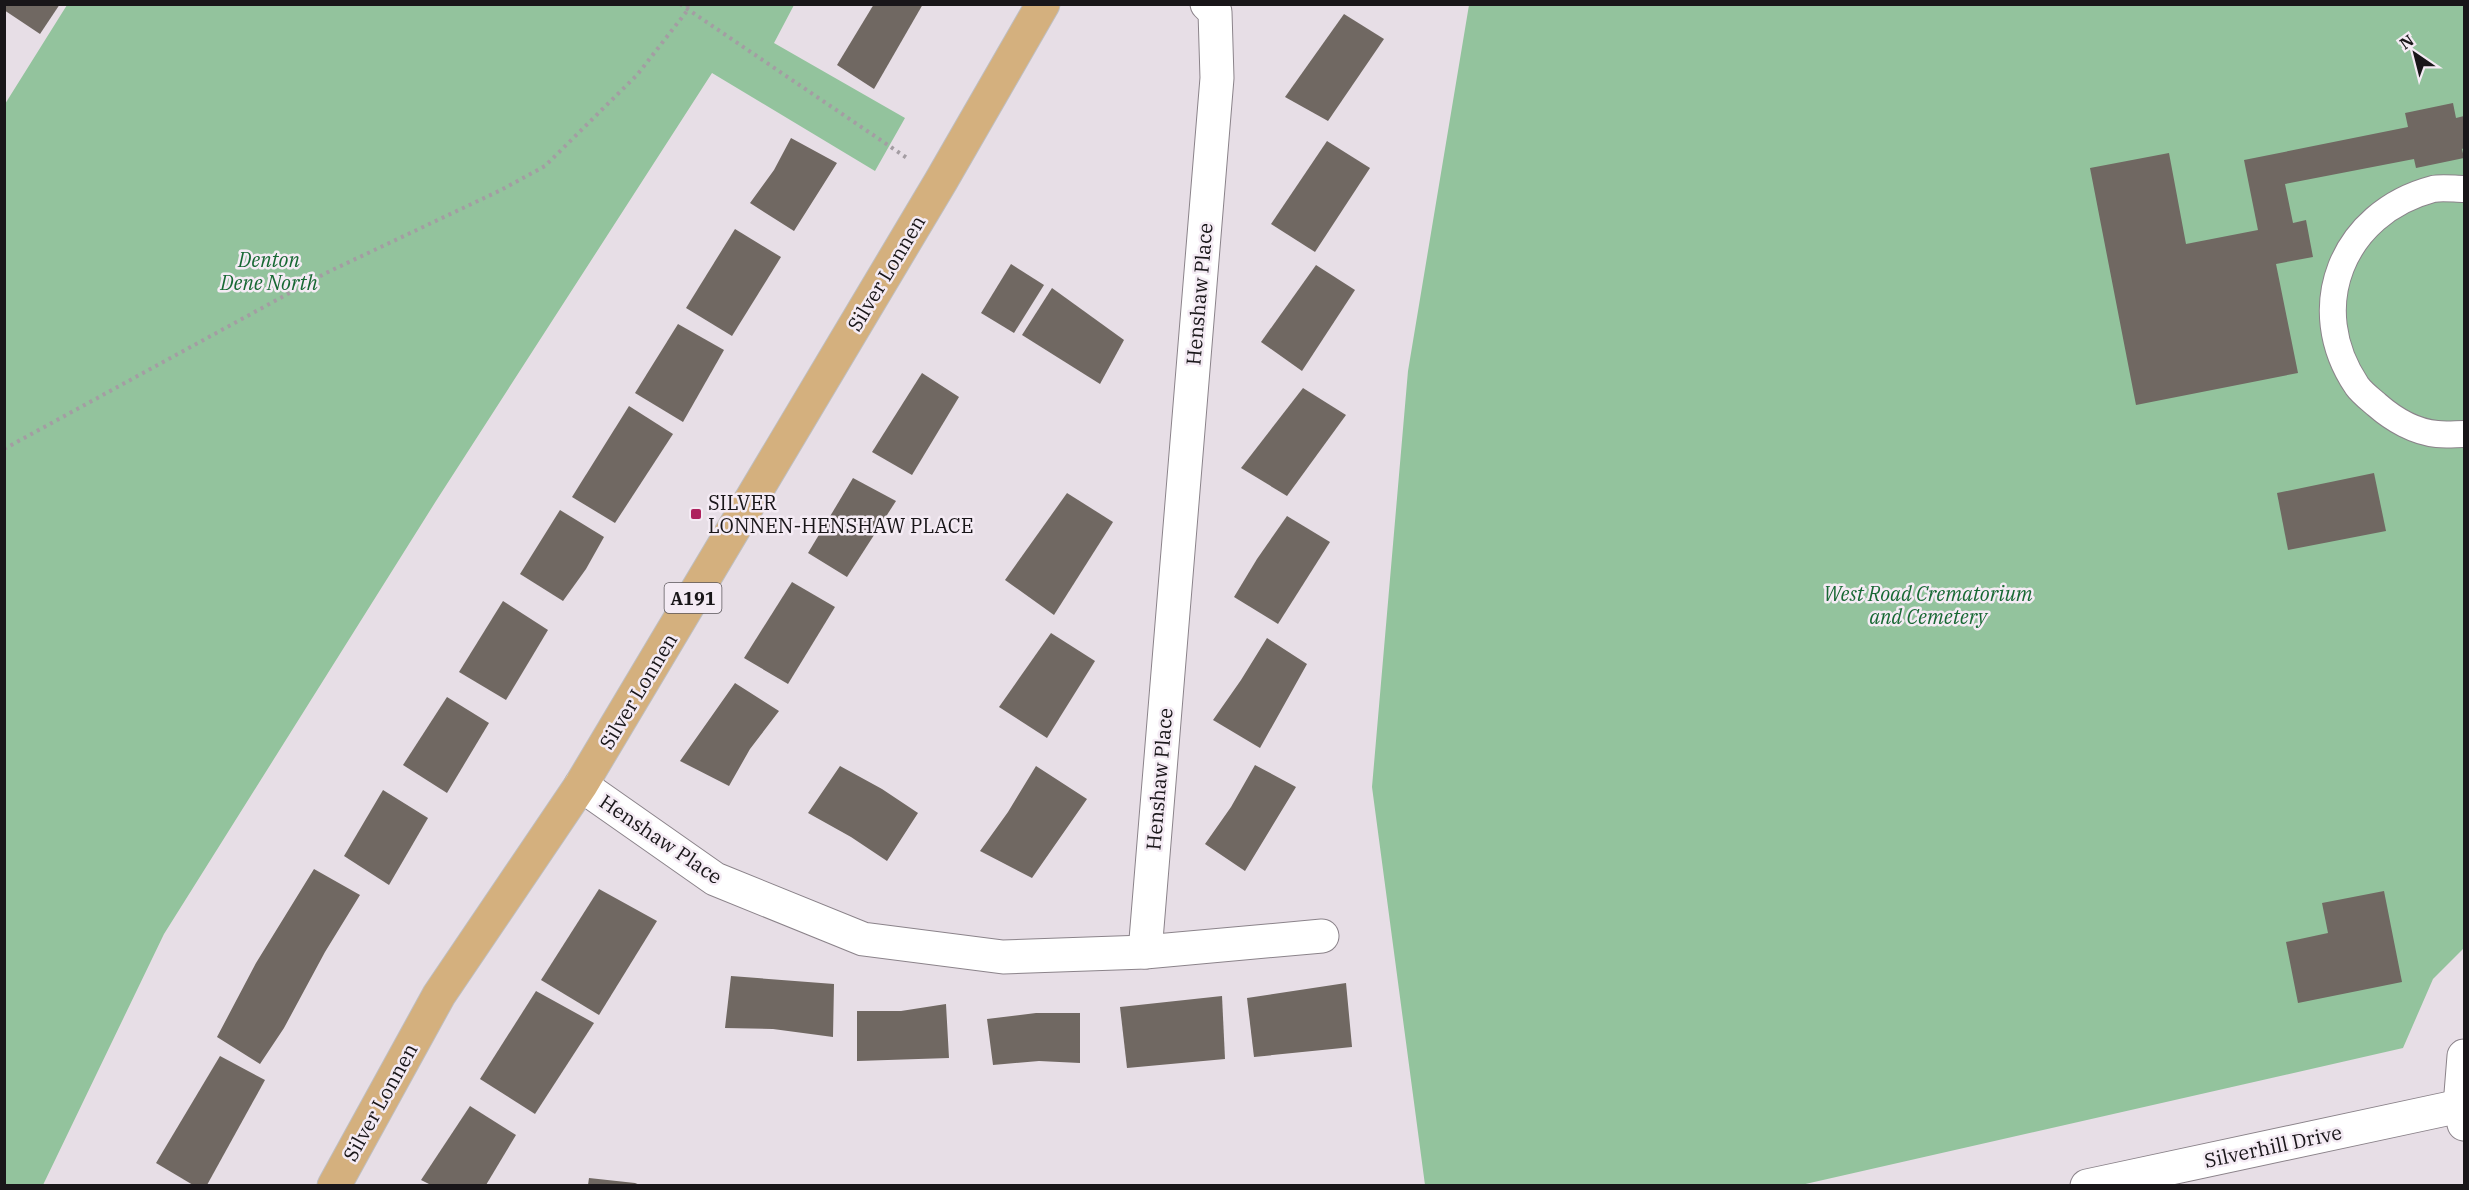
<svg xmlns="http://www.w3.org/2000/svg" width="2469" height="1190" font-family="'IBM Plex Serif',serif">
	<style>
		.green { fill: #93c39d }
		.building { fill: #706862 }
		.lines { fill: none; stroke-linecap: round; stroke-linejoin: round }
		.service-casing { stroke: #8b838a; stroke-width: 28 }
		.minor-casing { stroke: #8b838a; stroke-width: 35 }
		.primary-casing { stroke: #bfbebf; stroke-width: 35 }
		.path { stroke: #a49da3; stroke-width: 4; stroke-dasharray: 3 4.5; stroke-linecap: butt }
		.service { stroke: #fff; stroke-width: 26 }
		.minor { stroke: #fff; stroke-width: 33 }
		.primary { stroke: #d4b07e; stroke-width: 33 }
		.poi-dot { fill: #ae215d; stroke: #f4ebf4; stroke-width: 2 }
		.labels { text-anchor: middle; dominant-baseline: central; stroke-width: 5; stroke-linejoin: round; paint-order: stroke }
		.shield { fill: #f4ebf4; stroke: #5b565b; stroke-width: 1.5 }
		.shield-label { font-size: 18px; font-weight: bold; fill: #191619 }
		.park-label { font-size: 20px; font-style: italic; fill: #176833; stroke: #f4ebf4 }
		.street-label { font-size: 20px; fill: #191619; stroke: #f4ebf4 }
		.poi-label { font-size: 20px; fill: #191619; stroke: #f4ebf4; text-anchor: start }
	</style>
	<rect width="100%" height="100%" fill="#e7dee6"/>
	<!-- green -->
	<g class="green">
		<path d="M 794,5 L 774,43 L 905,118 L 875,171 L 712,73 L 436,501 L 164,934 L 43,1185 L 5,1185 L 5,104 L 67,5 Z"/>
		<path d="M 1469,5 L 2464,5 L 2464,948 L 2433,979 L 2403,1048 L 1801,1185 L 1425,1185 L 1372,787 L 1408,371 Z"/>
	</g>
	<!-- building -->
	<g class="building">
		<path d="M 4,4 L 60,4 L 40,34 L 4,10 Z"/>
		<path d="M 874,4 L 923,4 L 874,89 L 837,65 Z"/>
		<path d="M 1344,14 L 1384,39 L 1328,121 L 1285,97 Z"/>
		<path d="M 2453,103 L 2456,118 L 2464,116 L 2464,148 L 2462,149 L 2464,158 L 2416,168 L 2414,159 L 2285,184 L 2293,223 L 2306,220 L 2313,257 L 2276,264 L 2298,373 L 2136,405 L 2090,168 L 2169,153 L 2186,244 L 2258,230 L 2244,160 L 2408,127 L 2405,113 Z"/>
		<path d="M 791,138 L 837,163 L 794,231 L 750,203 L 774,170 Z"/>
		<path d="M 1327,141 L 1370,168 L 1315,252 L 1271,224 Z"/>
		<path d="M 735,229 L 781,257 L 732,336 L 686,308 Z"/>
		<path d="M 1011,264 L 1044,285 L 1014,333 L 981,313 Z"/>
		<path d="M 1316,265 L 1355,290 L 1302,371 L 1261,342 Z"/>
		<path d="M 1052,288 L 1124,340 L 1100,384 L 1022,335 Z"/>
		<path d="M 678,324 L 724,350 L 683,422 L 635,393 Z"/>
		<path d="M 922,373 L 959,397 L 912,475 L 872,452 Z"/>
		<path d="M 1303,388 L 1346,415 L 1287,496 L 1241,468 Z"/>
		<path d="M 629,406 L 673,434 L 615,523 L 572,497 Z"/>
		<path d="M 2374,473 L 2386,531 L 2288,550 L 2277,493 Z"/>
		<path d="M 853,478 L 896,501 L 847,577 L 808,553 Z"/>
		<path d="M 1067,493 L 1113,522 L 1054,615 L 1005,580 Z"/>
		<path d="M 560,510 L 604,537 L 586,569 L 563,601 L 520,574 Z"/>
		<path d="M 1287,516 L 1330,542 L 1278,624 L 1234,597 L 1257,559 Z"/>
		<path d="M 792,582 L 835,607 L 788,684 L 744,658 Z"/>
		<path d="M 503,601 L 548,630 L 506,700 L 459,672 Z"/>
		<path d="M 1051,633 L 1095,661 L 1047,738 L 999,707 Z"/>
		<path d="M 1267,638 L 1307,664 L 1260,748 L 1213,720 L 1241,680 Z"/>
		<path d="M 735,683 L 779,711 L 750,749 L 729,786 L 680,761 Z"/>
		<path d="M 447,697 L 489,723 L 447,793 L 403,765 Z"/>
		<path d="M 1255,765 L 1296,787 L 1245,871 L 1205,844 L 1231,807 Z"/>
		<path d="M 840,766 L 882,789 L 918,813 L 887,861 L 851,837 L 808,813 Z"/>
		<path d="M 1036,766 L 1087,799 L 1032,878 L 980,851 L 1008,812 Z"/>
		<path d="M 383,790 L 428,818 L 389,885 L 344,856 Z"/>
		<path d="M 314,869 L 360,895 L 325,952 L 284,1028 L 260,1064 L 217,1037 L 256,963 Z"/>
		<path d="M 599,889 L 657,921 L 599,1015 L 541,980 Z"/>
		<path d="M 2384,891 L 2402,982 L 2298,1003 L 2286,942 L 2328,933 L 2322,903 Z"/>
		<path d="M 731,976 L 834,984 L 833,1037 L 773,1029 L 725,1028 Z"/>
		<path d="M 1346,983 L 1352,1047 L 1254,1057 L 1247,998 Z"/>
		<path d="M 536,991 L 594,1023 L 535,1114 L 480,1079 Z"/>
		<path d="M 1222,996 L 1225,1059 L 1127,1068 L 1120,1007 Z"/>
		<path d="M 946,1004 L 949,1058 L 857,1061 L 857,1011 L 901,1011 Z"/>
		<path d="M 1036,1013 L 1080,1013 L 1080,1063 L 1039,1061 L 993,1065 L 987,1019 Z"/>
		<path d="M 220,1056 L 265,1080 L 207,1185 L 193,1185 L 156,1163 Z"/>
		<path d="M 470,1106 L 516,1135 L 486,1185 L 431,1185 L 421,1180 Z"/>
		<path d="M 589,1178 L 635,1183 L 640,1185 L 588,1185 Z"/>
	</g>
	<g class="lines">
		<!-- service casing -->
		<g class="service-casing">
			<path id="service" d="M 2464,189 C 2455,189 2442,187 2433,189 C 2342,213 2304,308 2357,386 C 2362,393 2370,399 2377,405 C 2393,419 2415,432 2437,434 C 2446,435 2456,434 2464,434"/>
		</g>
		<!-- minor casing -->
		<g class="minor-casing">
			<g id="minor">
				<path d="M 581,785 L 715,879 L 863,939 L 1003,957 L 1145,952 L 1322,936"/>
				<path d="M 1145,952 L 1217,78 L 1215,12 L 1207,4"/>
				<path d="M 2464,1056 L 2460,1106 L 2464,1124"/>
				<path d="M 2087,1186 L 2460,1106"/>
			</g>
		</g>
		<!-- primary casing -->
		<g class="primary-casing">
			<path id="primary" d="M 334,1186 L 439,995 L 581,785 L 941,181 L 1043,4"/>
		</g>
		<!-- path -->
		<g class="path">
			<path d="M 680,4 L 907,158"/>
			<path d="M 4,449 L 326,273 L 501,190 L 545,166 L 637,75 L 687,11 L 688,4"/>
		</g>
		<!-- service -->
		<use href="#service" class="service"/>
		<!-- minor -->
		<use href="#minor" class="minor"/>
		<!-- primary -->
		<use href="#primary" class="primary"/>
	</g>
	<!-- markers -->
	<rect class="poi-dot" x="690" y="508" width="12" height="12" rx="3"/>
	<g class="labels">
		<!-- shield labels -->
		<rect class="shield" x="664.5" y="583" width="57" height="30" rx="4.5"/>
		<g class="shield-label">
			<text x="693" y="598">A191</text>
		</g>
		<!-- park labels -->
		<g class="park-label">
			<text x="269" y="259">Denton<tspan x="269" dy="23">Dene North</tspan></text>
			<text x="1928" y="593">West Road Crematorium<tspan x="1928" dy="23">and Cemetery</tspan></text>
		</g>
		<!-- street labels -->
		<g class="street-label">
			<text transform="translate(886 273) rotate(-59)">Silver Lonnen</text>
			<text transform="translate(1199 294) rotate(-85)">Henshaw Place</text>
			<text transform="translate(638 691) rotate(-59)">Silver Lonnen</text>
			<text transform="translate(1159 779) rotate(-85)">Henshaw Place</text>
			<text transform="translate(661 839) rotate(34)">Henshaw Place</text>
			<text transform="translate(380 1102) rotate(-61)">Silver Lonnen</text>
			<text transform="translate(2273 1146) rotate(-12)">Silverhill Drive</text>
		</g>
		<!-- poi labels -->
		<g class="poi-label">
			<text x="708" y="502">SILVER<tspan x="708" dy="23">LONNEN-HENSHAW PLACE</tspan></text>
		</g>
	</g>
	<!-- border -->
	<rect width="2469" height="1190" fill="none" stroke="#191619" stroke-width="12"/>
	<!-- north arrow -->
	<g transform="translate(2415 54) rotate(325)" stroke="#f4ebf4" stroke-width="4.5" paint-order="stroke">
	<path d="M0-4.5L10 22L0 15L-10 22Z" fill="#191619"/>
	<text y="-9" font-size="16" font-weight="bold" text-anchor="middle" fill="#191619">N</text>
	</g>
</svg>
